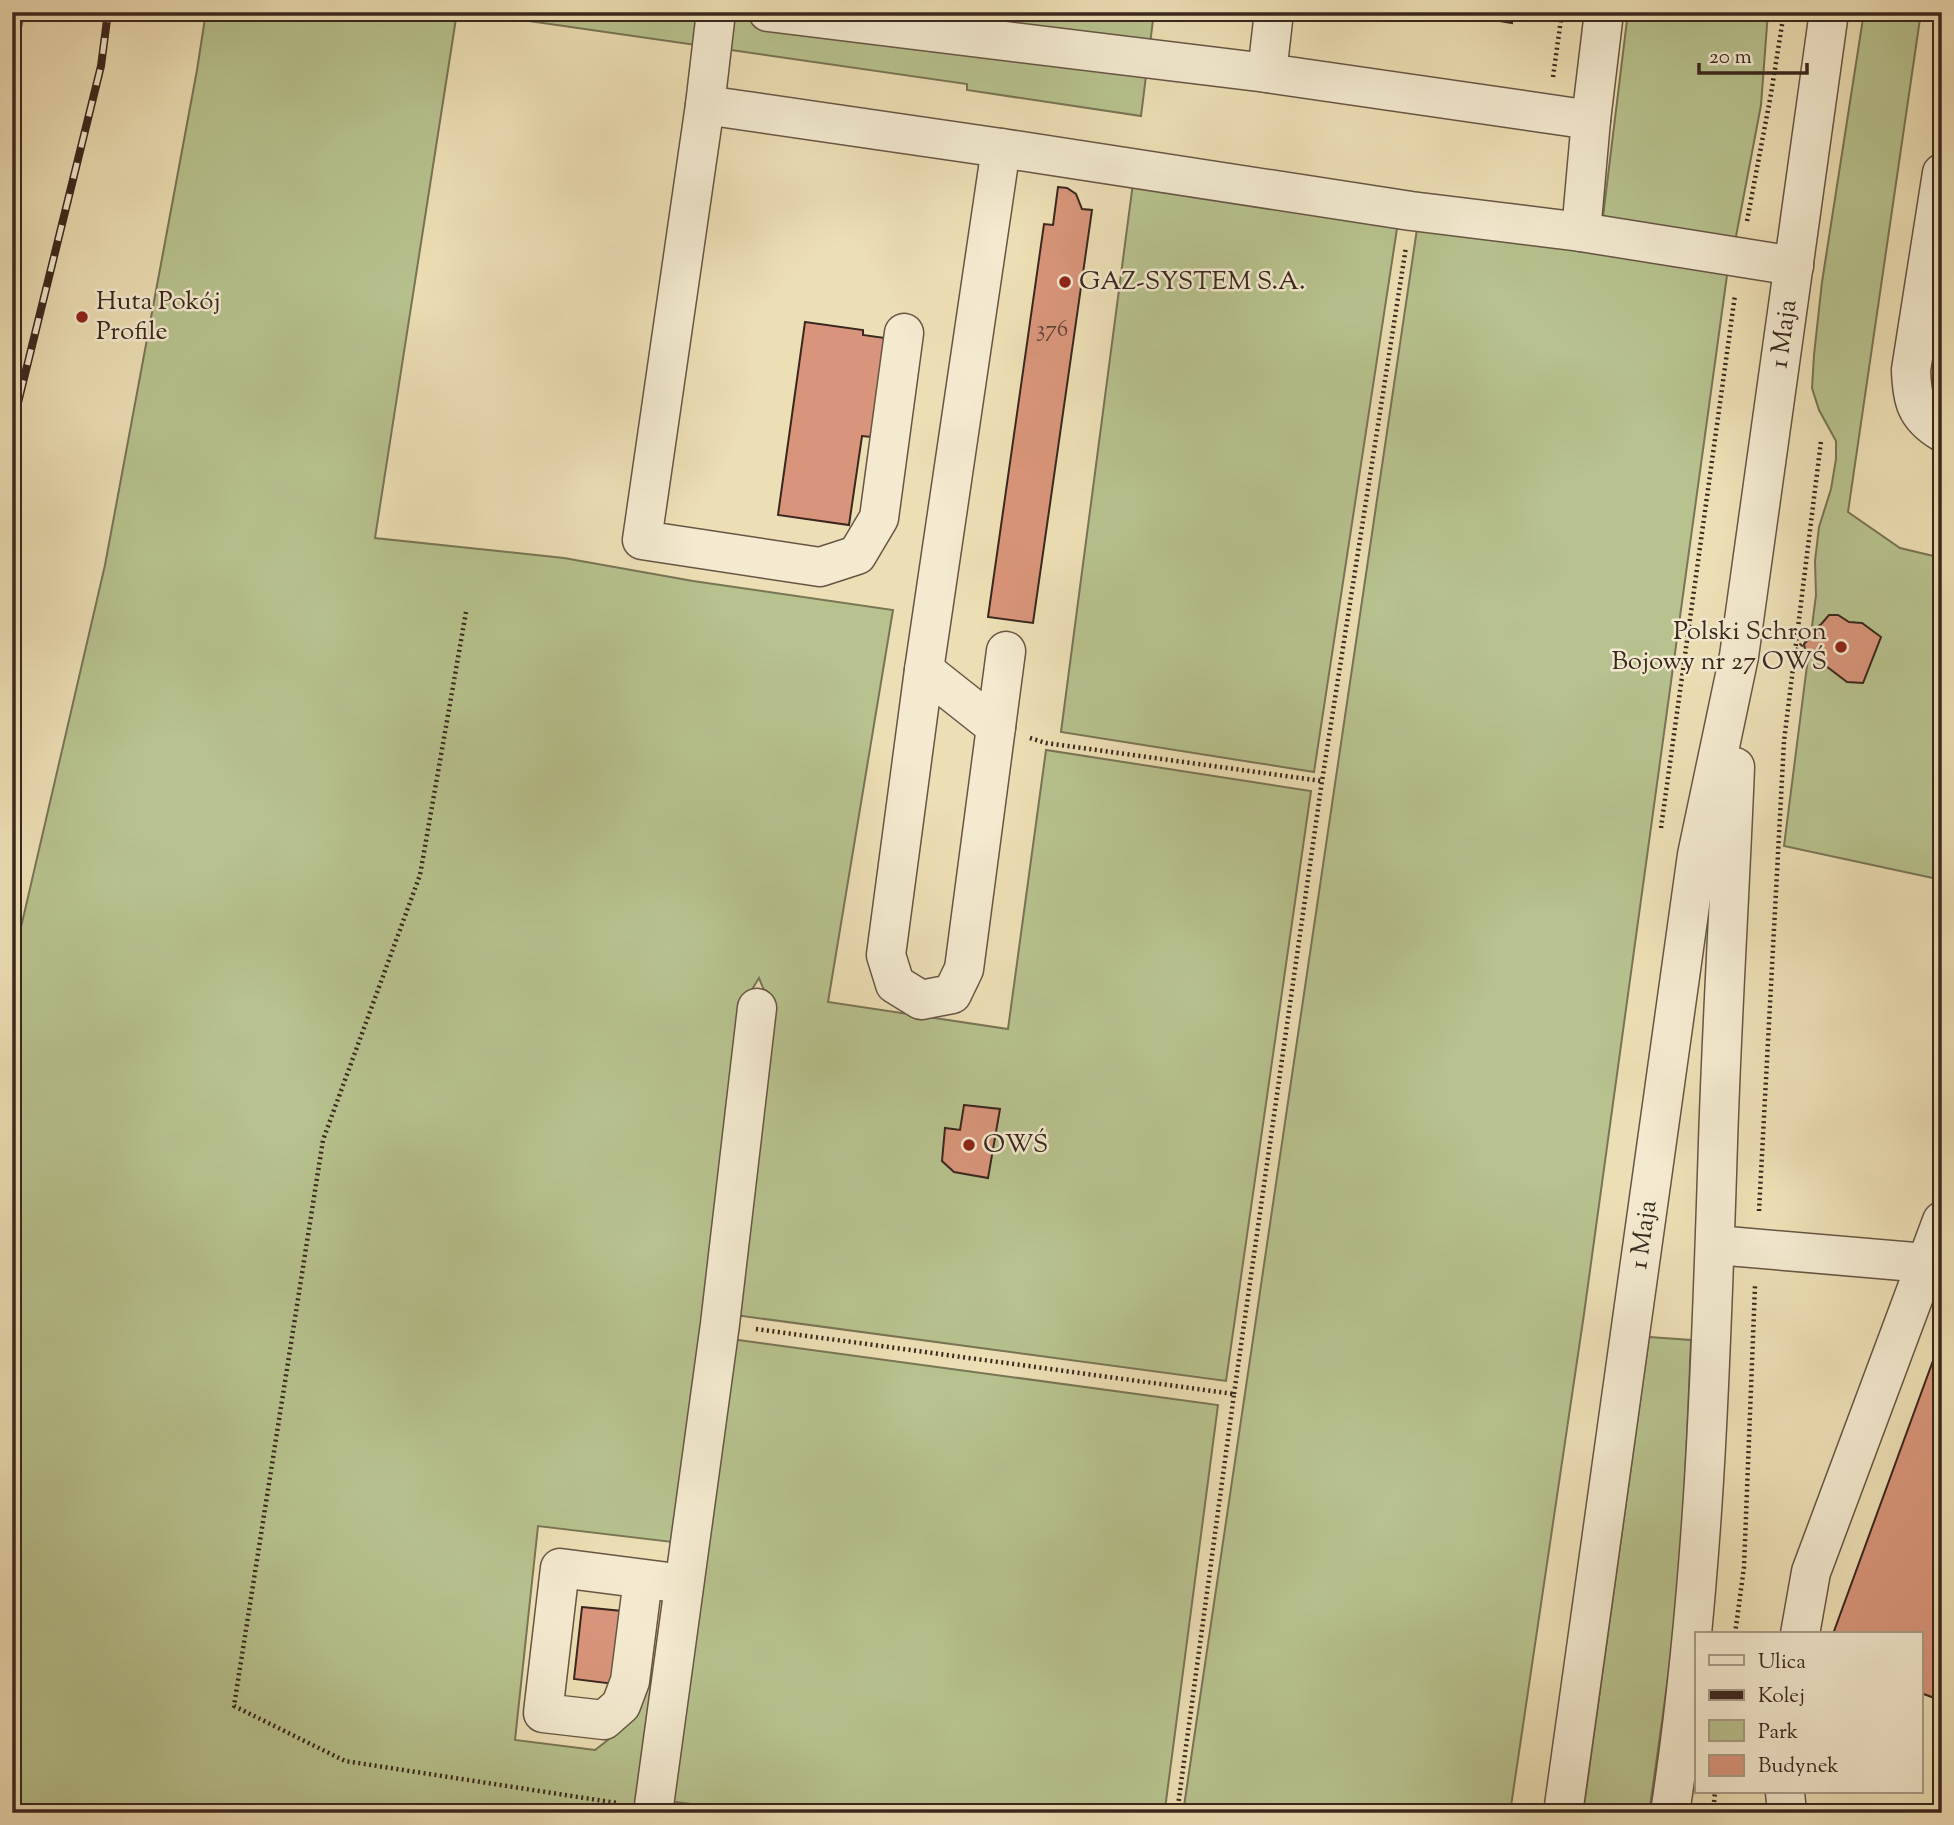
<svg xmlns="http://www.w3.org/2000/svg" width="1954" height="1825" font-family="'Sorts Mill Goudy',serif">
	<style>
		.green { fill: #b7c28e; stroke: #787456; stroke-width: 2 }
		.building { fill: #d9957b; stroke: #3a271e; stroke-width: 2 }
		.lines { fill: none; stroke-linecap: round; stroke-linejoin: round }
		.minor-casing { stroke: #675544; stroke-width: 41 }
		.path { stroke: #3a271e; stroke-width: 4.5; stroke-dasharray: 2 3.5; stroke-linecap: butt }
		.minor { stroke: #f3eacf; stroke-width: 38 }
		.rail-casing { stroke: #3a271e; stroke-width: 8 }
		.rail { stroke: #f3eacf; stroke-width: 5; stroke-dasharray: 16; stroke-linecap: butt }
		.poi-dot { fill: #8f2418; stroke: #f3eacf; stroke-width: 2.5 }
		.labels { text-anchor: middle; dominant-baseline: central; stroke-width: 5; stroke-linejoin: round; paint-order: stroke }
		.number-label { font-size: 23px; fill: #624235 }
		.poi-label { font-size: 26px; fill: #3a271e; stroke: #f3eacf; text-anchor: start }
		.street-label { font-size: 26px; fill: #3a271e; stroke: #f3eacf }
	</style>
	<rect width="100%" height="100%" fill="#eddfb5"/>
	<filter id="stains"><feTurbulence type="fractalNoise" baseFrequency=".00286" numOctaves="4"/><feColorMatrix values="0 0 0 0 .2 0 0 0 0 .09 0 0 0 0 .02 0 0 0 .5 -.17"/></filter>
	<radialGradient id="worn" r=".72"><stop offset=".6" stop-color="#630" stop-opacity="0"/><stop offset="1" stop-color="#630" stop-opacity=".3"/></radialGradient>
	<!-- green -->
	<g class="green">
		<path d="M 12,12 L 25,12 L 12,63 Z"/>
		<path d="M 206,12 L 457,12 L 375,538 L 564,558 L 693,581 L 893,610 L 828,1002 L 1008,1029 L 1046,750 L 1311,791 L 1226,1381 L 735,1315 L 774,1015 L 759,978 L 745,1001 L 672,1542 L 538,1526 L 515,1740 L 595,1750 L 613,1736 L 643,1699 L 653,1672 L 634,1813 L 12,1813 L 12,966 L 105,565 L 197,70 Z"/>
		<path d="M 467,12 L 1154,12 L 1141,116 L 967,90 L 967,84 Z"/>
		<path d="M 1628,12 L 1768,12 L 1761,105 L 1734,247 L 1602,225 Z"/>
		<path d="M 1864,12 L 1921,12 L 1848,512 L 1900,548 L 1942,558 L 1942,880 L 1784,846 L 1816,595 L 1815,561 L 1819,527 L 1831,489 L 1836,459 L 1836,441 L 1819,410 L 1812,388 L 1814,355 L 1822,282 Z"/>
		<path d="M 1133,183 L 1398,222 L 1314,772 L 1061,732 Z"/>
		<path d="M 1418,222 L 1728,268 L 1584,1314 L 1510,1813 L 1183,1813 C 1263,1283 1338,752 1418,222 Z"/>
		<path d="M 1649,1337 L 1691,1340 C 1687,1436 1684,1532 1674,1628 C 1667,1689 1658,1751 1649,1813 L 1583,1813 Z"/>
		<path d="M 731,1339 L 1218,1405 L 1165,1809 L 1161,1813 L 760,1813 L 668,1801 Z"/>
	</g>
	<!-- building -->
	<g class="building">
		<path d="M 1512,12 L 1512,23 L 1445,12 Z"/>
		<path d="M 1058,187 L 1067,188 L 1076,194 L 1082,209 L 1092,210 L 1033,623 L 988,617 L 1044,224 L 1053,225 Z"/>
		<path d="M 805,322 L 863,330 L 863,335 L 885,338 L 871,437 L 862,436 L 849,525 L 778,515 Z"/>
		<path d="M 1829,615 L 1838,615 L 1849,622 L 1862,623 L 1881,637 L 1863,683 L 1847,682 L 1805,650 L 1804,644 Z"/>
		<path d="M 964,1105 L 1000,1109 L 988,1178 L 954,1172 L 942,1161 L 945,1128 L 960,1130 Z"/>
		<path d="M 1942,1336 L 1942,1701 L 1921,1693 L 1921,1634 L 1833,1634 Z"/>
		<path d="M 582,1607 L 622,1611 L 614,1684 L 574,1679 Z"/>
	</g>
	<g class="lines">
		<!-- minor casing -->
		<g class="minor-casing">
			<g id="minor">
				<path d="M 768,12 L 1267,73"/>
				<path d="M 1274,12 L 1267,73 L 1591,120 L 1581,232"/>
				<path d="M 705,105 L 716,12"/>
				<path d="M 1591,120 L 1604,12"/>
				<path d="M 1942,173 L 1911,370 C 1912,399 1915,416 1942,432"/>
				<path d="M 904,333 L 879,518 L 857,555 L 820,567 L 642,540 L 705,105 L 1001,148"/>
				<path d="M 1006,651 L 964,969 L 952,994 L 921,1000 L 895,984 L 886,955 L 924,670 L 1001,148 L 1411,211 L 1581,232 L 1794,266"/>
				<path d="M 924,670 L 996,727"/>
				<path d="M 1716,1245 L 1926,1263"/>
				<path d="M 643,1579 L 630,1681 L 621,1705 L 604,1720 L 543,1713 L 560,1568 L 684,1584"/>
				<path d="M 1800,1634 L 1811,1572 L 1942,1221"/>
				<path d="M 1785,1792 L 1787,1813"/>
				<path d="M 653,1813 L 720,1324 L 757,1008"/>
				<path id="s1" d="M 1563,1813 L 1697,855 L 1739,656 L 1829,12"/>
				<path d="M 1670,1813 C 1704,1591 1711,1366 1718,1142 C 1722,1017 1730,892 1735,767"/>
			</g>
		</g>
		<!-- path -->
		<g class="path">
			<path d="M 1553,77 L 1562,12"/>
			<path d="M 1747,221 L 1771,94 L 1784,12"/>
			<path d="M 466,612 L 420,875 L 323,1140 L 234,1706 L 345,1761 L 617,1803"/>
			<path d="M 1797,650 L 1818,625 L 1819,626"/>
			<path d="M 1030,738 L 1046,743 L 1322,781"/>
			<path d="M 1661,828 L 1735,295"/>
			<path d="M 1759,1211 L 1784,741 L 1821,441"/>
			<path d="M 756,1329 L 1234,1394 L 1177,1813"/>
			<path d="M 1234,1394 L 1322,781 L 1406,247"/>
			<path d="M 1735,1634 L 1744,1567 L 1755,1286"/>
			<path d="M 1713,1813 L 1715,1792"/>
		</g>
		<!-- minor -->
		<use href="#minor" class="minor"/>
		<!-- rail casing -->
		<g class="rail-casing">
			<path id="rail" d="M 12,427 L 101,66 L 108,12"/>
		</g>
		<!-- rail -->
		<use href="#rail" class="rail"/>
	</g>
	<!-- markers -->
	<g class="poi-dot">
		<circle cx="1065" cy="282" r="7"/>
		<circle cx="82" cy="317" r="7"/>
		<circle cx="1841" cy="647" r="7"/>
		<circle cx="969" cy="1145" r="7"/>
	</g>
	<g class="labels">
		<!-- number labels -->
		<g class="number-label">
			<text x="1052" y="330">376</text>
		</g>
		<!-- poi labels -->
		<g class="poi-label">
			<text x="1079" y="282">GAZ-SYSTEM S.A.</text>
			<text x="96" y="302">Huta Pokój<tspan x="96" dy="30">Profile</tspan></text>
			<text x="1827" y="632" text-anchor="end">Polski Schron<tspan x="1827" dy="30">Bojowy nr 27 OWŚ</tspan></text>
			<text x="983" y="1145">OWŚ</text>
		</g>
		<!-- street labels -->
		<g class="street-label">
			<text stroke="none"><textPath href="#s1" startOffset="1496">1 Maja</textPath></text>
			<text stroke="none"><textPath href="#s1" startOffset="584">1 Maja</textPath></text>
		</g>
	</g>
	<!-- margin -->
	<rect width="1954" height="1825" fill="none" stroke="#eddfb5" stroke-width="42"/>
	<rect x="14" y="14" width="1926" height="1797" fill="none" stroke="#3a271e" stroke-width="3.5"/>
	<rect x="21" y="21" width="1912" height="1783" fill="none" stroke="#3a271e" stroke-width="2"/>
	<!-- legend -->
	<rect x="1695" y="1632" width="228" height="161" fill="#f3eacf" stroke="#a99c88" stroke-width="2"/>
	<rect x="1709" y="1655" width="35" height="10" fill="#f3eacf" stroke="#a99c88" stroke-width="2"/>
	<text x="1758" y="1668" font-size="21" fill="#3a271e">Ulica</text>
	<rect x="1709" y="1690" width="35" height="10" fill="#3a271e" stroke="#a99c88" stroke-width="2"/>
	<text x="1758" y="1702" font-size="21" fill="#3a271e">Kolej</text>
	<rect x="1709" y="1720" width="35" height="21" fill="#b7c28e" stroke="#a99c88" stroke-width="2"/>
	<text x="1758" y="1738" font-size="21" fill="#3a271e">Park</text>
	<rect x="1709" y="1755" width="35" height="21" fill="#d9957b" stroke="#a99c88" stroke-width="2"/>
	<text x="1758" y="1772" font-size="21" fill="#3a271e">Budynek</text>
	<!-- scale -->
	<path d="M1699 63v10h108v-10" fill="none" stroke="#3a271e" stroke-width="3.5"/>
	<text x="1709" y="63" font-size="21" fill="#3a271e" stroke="#f3eacf" stroke-width="5" paint-order="stroke">20 m</text>
	<rect width="100%" height="100%" filter="url(#stains)"/>
	<rect width="100%" height="100%" fill="url(#worn)"/>
</svg>
